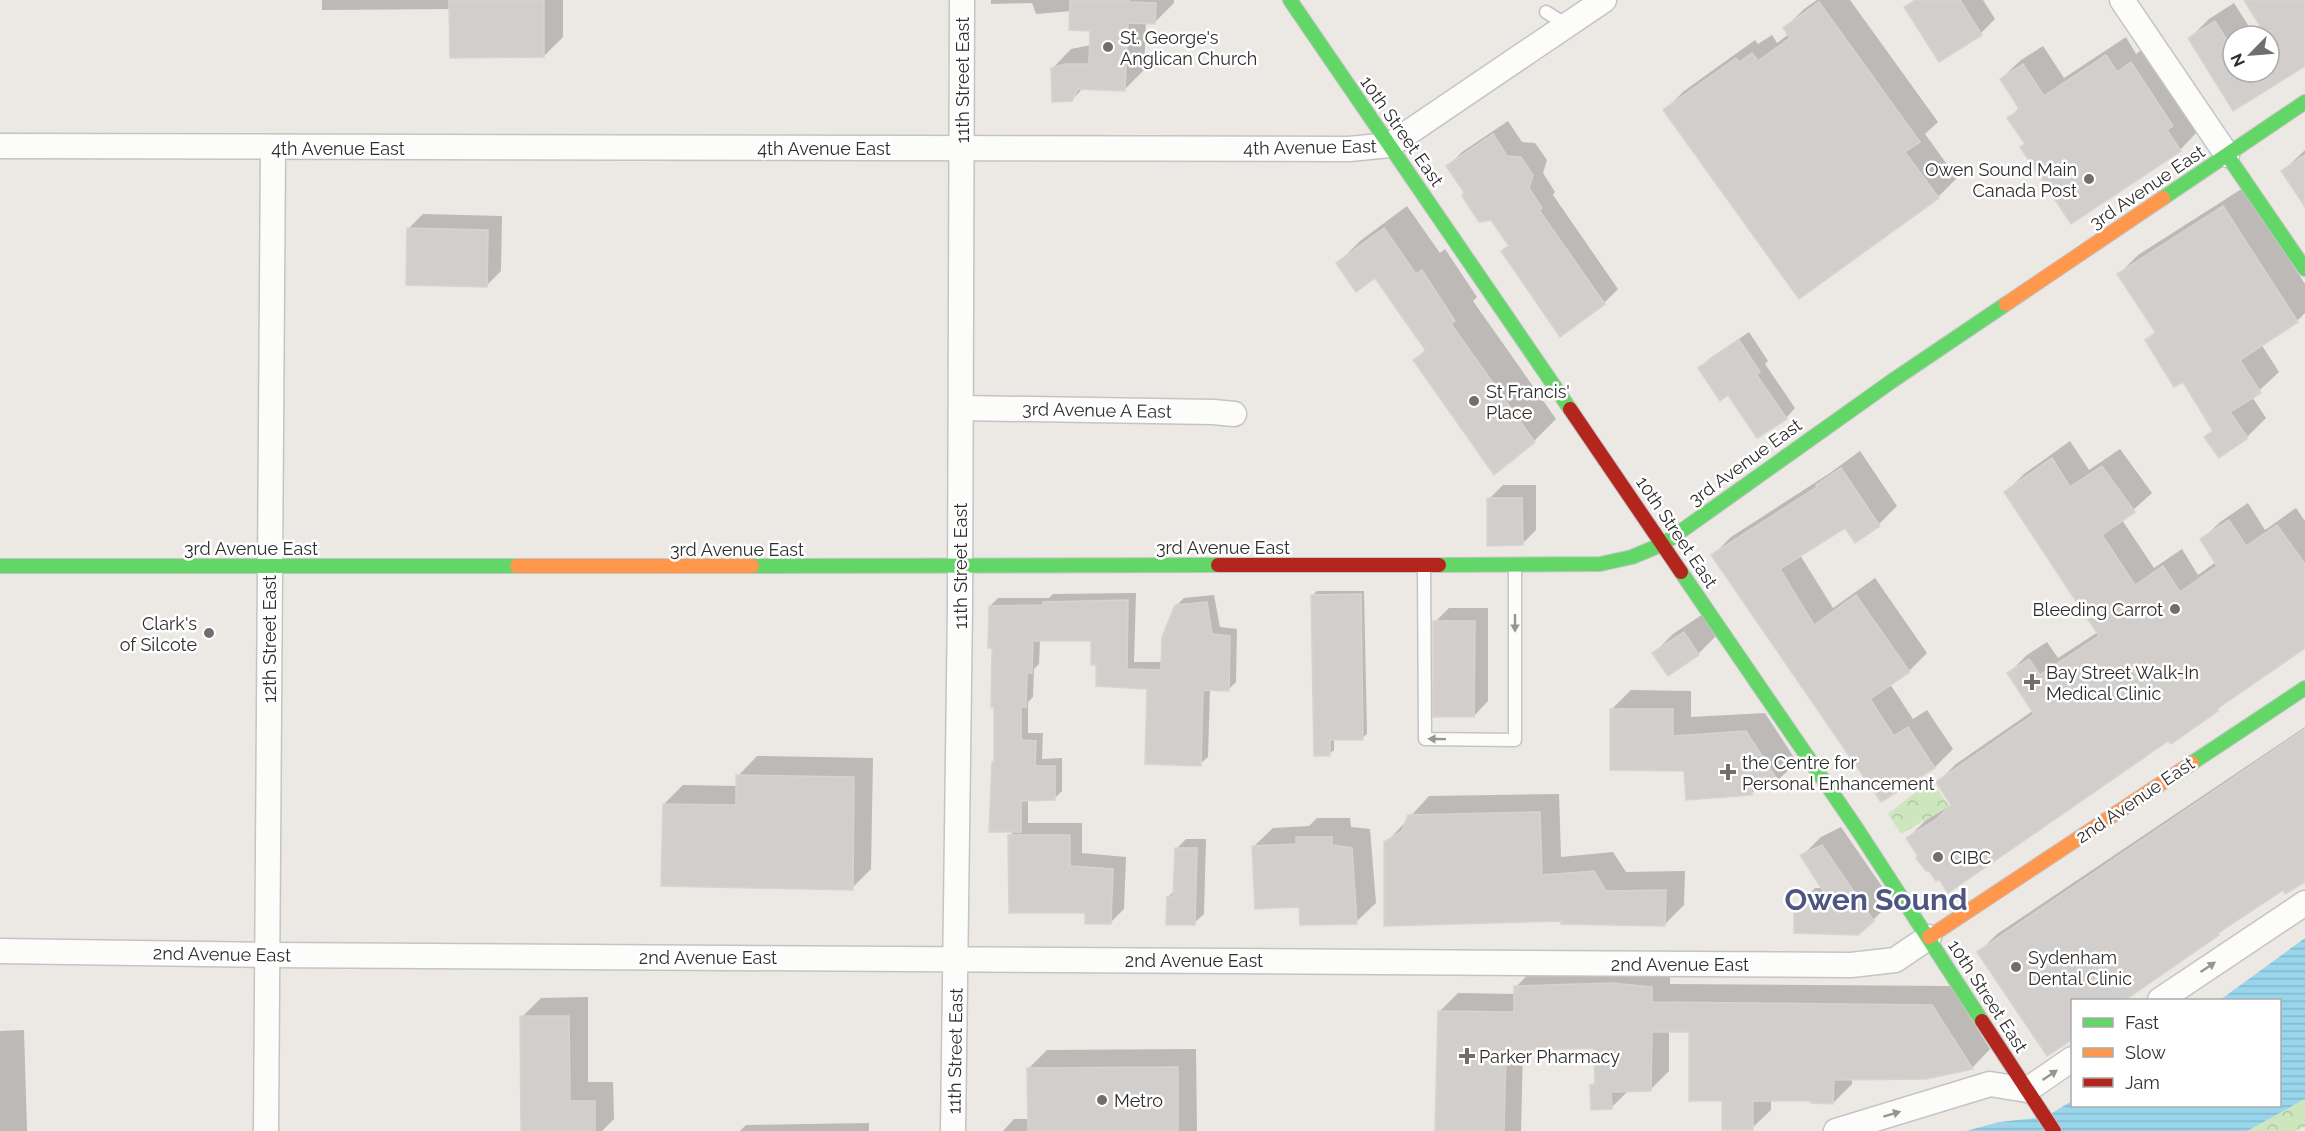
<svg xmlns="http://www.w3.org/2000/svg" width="2305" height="1131" font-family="Raleway,sans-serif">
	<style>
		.park { fill: url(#park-crowns) }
		.water { fill: url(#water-rules) }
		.shadow { fill: #0003; fill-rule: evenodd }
		.building { fill: #d1cecb; stroke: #d7d4d0; stroke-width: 1.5 }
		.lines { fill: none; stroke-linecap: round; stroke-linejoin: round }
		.lane-casing { stroke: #c5c4c5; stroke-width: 15 }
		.street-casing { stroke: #c5c4c5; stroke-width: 27 }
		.fast-casing { stroke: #c5c4c5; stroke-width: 16 }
		.slow-casing { stroke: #c5c4c5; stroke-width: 16 }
		.jam-casing { stroke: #c5c4c5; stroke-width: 16 }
		.lane { stroke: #fcfcfb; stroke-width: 12 }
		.street { stroke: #fcfcfb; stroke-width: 24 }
		.fast { stroke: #63d668; stroke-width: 14 }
		.slow { stroke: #ff974d; stroke-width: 14 }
		.jam { stroke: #b3261e; stroke-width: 14 }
		.oneway { fill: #959594 }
		.poi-dot { fill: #706f6e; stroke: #fff; stroke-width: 2 }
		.labels { text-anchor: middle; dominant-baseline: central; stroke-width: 5; stroke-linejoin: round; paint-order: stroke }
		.poi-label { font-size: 18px; fill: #2e2e2e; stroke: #fff; text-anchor: start }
		.street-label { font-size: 18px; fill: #2e2e2e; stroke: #fff }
		.town-label { font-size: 30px; font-weight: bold; fill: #4d5680; stroke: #fff }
	</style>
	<defs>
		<pattern id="park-crowns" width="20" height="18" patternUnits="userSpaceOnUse" patternTransform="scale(1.5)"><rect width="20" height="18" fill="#cee6be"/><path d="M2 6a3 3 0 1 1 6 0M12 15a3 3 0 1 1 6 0" fill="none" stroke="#b1c6a4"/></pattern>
		<pattern id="water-rules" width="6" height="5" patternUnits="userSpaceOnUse" patternTransform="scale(1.5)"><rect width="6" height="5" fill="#99d6ec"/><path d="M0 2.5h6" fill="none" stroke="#84b8cb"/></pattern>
	</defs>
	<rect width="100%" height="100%" fill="#ece8e4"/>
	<!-- park -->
	<g class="park">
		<path d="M 1931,780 L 1949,806 L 1901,834 L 1888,814 Z"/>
		<path d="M 2305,1099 L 2305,1127 L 2295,1131 L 2247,1131 Z"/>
	</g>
	<!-- water -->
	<path class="water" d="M 2305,938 L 2305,1099 L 2247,1131 L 1966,1131 L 1999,1122 L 2045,1117 L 2072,1101 L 2072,1106 L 2280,1106 L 2280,1000 L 2220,1000 Z"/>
	<!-- shadow -->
	<g class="shadow">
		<path d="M 322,0 L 563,0 L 563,37 L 544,56 L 451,9 L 322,10 Z"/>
		<path d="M 991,0 L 1174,0 L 1174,3 L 1155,22 L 1146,22 L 1144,70 L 1125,89 L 1084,87 L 1072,100 L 1052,69 L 1071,49 L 1091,45 L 1092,29 L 1071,11 L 1036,14 L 1032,3 L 991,4 Z"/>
		<path d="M 1817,0 L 1850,0 L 1938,122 L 1925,134 L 1957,178 L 1938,197 L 1665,110 L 1684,91 L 1755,40 L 1758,44 L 1772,35 L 1777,43 L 1789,34 L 1785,28 L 1804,9 Z"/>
		<path d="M 1914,0 L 1983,0 L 1995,19 L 1981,33 L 1906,7 Z"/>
		<path d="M 2245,0 L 2305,0 L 2305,64 L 2234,109 L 2190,38 L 2209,19 L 2234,3 L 2253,33 L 2263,27 ZM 2233,36 L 2269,36 L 2269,72 L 2233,72 Z"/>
		<path d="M 2126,37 L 2136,54 L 2150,44 L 2199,130 L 2180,150 L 2071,222 L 2009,118 L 2020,107 L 2001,79 L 2021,60 L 2043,46 L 2064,78 Z"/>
		<path d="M 1508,121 L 1522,142 L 1535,143 L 1547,160 L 1543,173 L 1555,192 L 1553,195 L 1618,289 L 1604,303 L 1503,252 L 1510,245 L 1491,218 L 1465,192 L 1448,166 L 1462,152 Z"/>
		<path d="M 2305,150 L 2305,205 L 2283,171 Z"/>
		<path d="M 2243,188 L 2305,284 L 2305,313 L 2297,321 L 2261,344 L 2279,372 L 2252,397 L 2266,418 L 2247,437 L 2206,437 L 2214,429 L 2183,380 L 2147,340 L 2156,331 L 2119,274 L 2138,255 Z"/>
		<path d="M 1407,206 L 1440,253 L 1445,249 L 1477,297 L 1473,301 L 1556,419 L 1534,441 L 1415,360 L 1426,349 L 1376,276 L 1338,263 L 1360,241 Z"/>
		<path d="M 423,214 L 502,216 L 501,271 L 486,286 L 408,229 Z"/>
		<path d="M 1749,332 L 1768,361 L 1765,364 L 1795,408 L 1786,418 L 1729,393 L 1700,368 L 1709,359 Z"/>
		<path d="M 2070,441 L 2089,470 L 2120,449 L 2152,493 L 2122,520 L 2154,568 L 2182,549 L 2198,575 L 2216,562 L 2202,540 L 2220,522 L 2248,503 L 2265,530 L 2296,508 L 2305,521 L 2305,646 L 2228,699 L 2217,710 L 1940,877 L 1920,856 L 1908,838 L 1926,820 L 1953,804 L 1938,782 L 1956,764 L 2034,710 L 2009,673 L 2027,655 L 2047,642 L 2058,658 L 2098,632 L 2006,492 L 2024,474 Z"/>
		<path d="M 1860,451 L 1897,506 L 1879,524 L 1855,541 L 1845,526 L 1800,555 L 1833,608 L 1875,578 L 1927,653 L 1909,671 L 1890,684 L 1913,719 L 1927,710 L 1953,749 L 1935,767 L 1881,800 L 1713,555 L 1731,537 L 1830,473 Z"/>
		<path d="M 1503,485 L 1536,485 L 1536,530 L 1522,544 L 1489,499 Z"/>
		<path d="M 1317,591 L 1364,591 L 1367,734 L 1362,738 L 1334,738 L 1334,750 L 1329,754 L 1312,596 Z"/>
		<path d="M 1136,593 L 1134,662 L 1163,662 L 1176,606 L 1184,598 L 1214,595 L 1220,627 L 1237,629 L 1236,682 L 1228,690 L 1210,689 L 1208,757 L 1200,764 L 1148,687 L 1097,663 L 1092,639 L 1040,639 L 1039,664 L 1034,669 L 1033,697 L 1028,702 L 1028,733 L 1043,733 L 1042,759 L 1062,758 L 1062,791 L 1054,799 L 1028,799 L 1028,823 L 1082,823 L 1082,853 L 1126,857 L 1124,909 L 1110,923 L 1087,912 L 1010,836 L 1015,830 L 996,760 L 994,646 L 990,606 L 998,598 L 1049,598 L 1053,594 Z"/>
		<path d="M 1449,608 L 1488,608 L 1488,701 L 1474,716 L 1435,622 Z"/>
		<path d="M 1703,614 L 1717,635 L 1698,654 L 1654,653 L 1673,634 Z"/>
		<path d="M 1631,690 L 1691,691 L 1691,717 L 1765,713 L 1797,762 L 1778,780 L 1763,781 L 1751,794 L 1612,709 Z"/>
		<path d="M 2305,727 L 2305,880 L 2283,888 L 2226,926 L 2218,933 L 2123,1000 L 2072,1000 L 1979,952 L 1997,934 Z"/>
		<path d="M 757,756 L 873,758 L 871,869 L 852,888 L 664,804 L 683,785 L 738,786 L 738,776 Z"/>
		<path d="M 1559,794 L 1561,857 L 1613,852 L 1626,872 L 1685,871 L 1684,905 L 1664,925 L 1562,919 L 1386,843 L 1429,796 Z"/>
		<path d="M 1317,818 L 1350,818 L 1351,827 L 1370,829 L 1376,903 L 1356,922 L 1300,906 L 1253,847 L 1273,828 L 1309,826 Z"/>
		<path d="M 1841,827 L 1892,901 L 1873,920 L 1796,908 L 1815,888 L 1823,888 L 1802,856 L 1821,837 Z"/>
		<path d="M 1186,839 L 1206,839 L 1204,914 L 1194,923 L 1168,897 L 1175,890 L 1176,849 Z"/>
		<path d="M 1534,968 L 1670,969 L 1670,984 L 1951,986 L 1990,1049 L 1972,1068 L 1852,1079 L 1852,1084 L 1833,1103 L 1812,1099 L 1771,1099 L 1771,1110 L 1752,1128 L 1723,1099 L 1691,1030 L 1669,1030 L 1669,1071 L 1650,1090 L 1629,1090 L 1611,1108 L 1591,1086 L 1597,1080 L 1595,1047 L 1523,1049 L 1521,1131 L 1437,1131 L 1440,1011 L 1458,993 L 1516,994 L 1516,987 Z"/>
		<path d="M 588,997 L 588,1082 L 613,1082 L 614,1119 L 602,1131 L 523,1131 L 522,1017 L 541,998 Z"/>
		<path d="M 24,1030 L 27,1131 L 0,1131 L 0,1031 Z"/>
		<path d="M 1196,1049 L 1197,1131 L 1003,1131 L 1014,1119 L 1029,1119 L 1028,1069 L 1047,1050 Z"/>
		<path d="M 869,1123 L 869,1131 L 740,1131 L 746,1125 Z"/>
	</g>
	<!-- building -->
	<g class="building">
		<path d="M 449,0 L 544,0 L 544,57 L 450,58 Z"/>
		<path d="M 1070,0 L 1129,0 L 1129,2 L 1156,3 L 1155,24 L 1128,23 L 1125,91 L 1078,89 L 1072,101 L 1052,102 L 1051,68 L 1066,64 L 1089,64 L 1090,31 L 1069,30 Z"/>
		<path d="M 1916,0 L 1960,0 L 1982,35 L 1939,62 L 1904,7 Z"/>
		<path d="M 2244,0 L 2305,0 L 2305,66 L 2233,111 L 2188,38 L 2215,21 L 2233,50 L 2233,72 L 2269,72 L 2269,36 L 2266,36 Z"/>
		<path d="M 1819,2 L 1920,142 L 1905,152 L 1939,198 L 1799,299 L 1663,110 L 1736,58 L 1739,62 L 1752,53 L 1758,61 L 1790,38 L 1783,28 Z"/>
		<path d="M 2106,55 L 2117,72 L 2131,62 L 2173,126 L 2167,130 L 2181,151 L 2071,224 L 2020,147 L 2025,144 L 2007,118 L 2020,110 L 2000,79 L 2023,64 L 2044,96 Z"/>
		<path d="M 1493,134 L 1507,156 L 1521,157 L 1533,175 L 1529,188 L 1542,208 L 1539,210 L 1605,304 L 1560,337 L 1501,251 L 1509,246 L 1491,220 L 1479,222 L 1462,196 L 1464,192 L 1446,166 Z"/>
		<path d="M 2305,155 L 2305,207 L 2281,171 Z"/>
		<path d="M 2223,206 L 2298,322 L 2240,360 L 2261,393 L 2230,412 L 2248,438 L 2219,458 L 2204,437 L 2213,431 L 2183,382 L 2174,387 L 2145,340 L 2156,333 L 2117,274 Z"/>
		<path d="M 407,228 L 488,230 L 487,287 L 406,285 Z"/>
		<path d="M 1384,228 L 1416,274 L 1422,270 L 1455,321 L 1451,324 L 1535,442 L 1494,475 L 1413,360 L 1426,351 L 1375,278 L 1356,292 L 1336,263 Z"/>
		<path d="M 1739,340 L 1760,372 L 1756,374 L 1787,419 L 1757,438 L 1728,395 L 1720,401 L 1698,368 Z"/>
		<path d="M 2052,458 L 2070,487 L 2102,466 L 2135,512 L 2102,535 L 2135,585 L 2163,566 L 2180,592 L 2217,566 L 2200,539 L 2229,520 L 2246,546 L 2277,525 L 2305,564 L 2305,648 L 2217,709 L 2218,711 L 2171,744 L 2168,741 L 1948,893 L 1939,879 L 1936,881 L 1929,871 L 1926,871 L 1916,858 L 1918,856 L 1906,838 L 1934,821 L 1951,805 L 1936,782 L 2034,714 L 2007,673 L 2029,659 L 2040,675 L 2099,636 L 2004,492 Z"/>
		<path d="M 1841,468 L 1880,526 L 1855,543 L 1845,528 L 1780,569 L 1814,625 L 1856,595 L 1910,672 L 1870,699 L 1894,736 L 1908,727 L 1935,768 L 1881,802 L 1711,555 L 1817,487 L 1816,485 Z"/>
		<path d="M 1487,498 L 1522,498 L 1523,545 L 1487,546 Z"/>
		<path d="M 1361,594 L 1363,740 L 1330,740 L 1330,756 L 1314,756 L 1311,595 Z"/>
		<path d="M 1128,600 L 1127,669 L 1161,670 L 1162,637 L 1175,605 L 1207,602 L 1212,634 L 1230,636 L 1229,691 L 1203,690 L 1201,766 L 1145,764 L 1147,689 L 1096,686 L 1096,664 L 1091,665 L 1091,641 L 1033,641 L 1032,673 L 1027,673 L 1026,707 L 1021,707 L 1021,740 L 1036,741 L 1035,766 L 1055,766 L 1055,800 L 1021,801 L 1021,832 L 989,832 L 992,762 L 994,762 L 994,707 L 991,707 L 992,648 L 988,648 L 989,606 L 1043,605 L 1043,602 Z"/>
		<path d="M 1433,621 L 1475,621 L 1474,717 L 1433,717 Z"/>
		<path d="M 1684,632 L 1699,655 L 1668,676 L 1652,653 Z"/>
		<path d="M 1610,709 L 1673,709 L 1673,736 L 1746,731 L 1779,782 L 1751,784 L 1752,795 L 1686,800 L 1684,771 L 1610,770 Z"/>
		<path d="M 2305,729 L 2305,882 L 2285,894 L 2283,890 L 2218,933 L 2219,935 L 2125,1000 L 2073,1000 L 2073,1039 L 2047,1056 L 1977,952 Z"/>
		<path d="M 736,775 L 854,777 L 853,890 L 661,886 L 663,804 L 736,805 Z"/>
		<path d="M 1540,812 L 1542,875 L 1594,871 L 1606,891 L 1666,890 L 1665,926 L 1561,924 L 1561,921 L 1384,926 L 1384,842 L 1402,831 L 1408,815 Z"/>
		<path d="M 1008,835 L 1070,835 L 1070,866 L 1113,869 L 1111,924 L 1085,924 L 1085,913 L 1009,913 Z"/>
		<path d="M 1296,837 L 1332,837 L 1332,845 L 1352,848 L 1357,924 L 1300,925 L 1299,907 L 1255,909 L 1252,846 L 1296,844 Z"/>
		<path d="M 1822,845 L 1874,921 L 1858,935 L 1794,933 L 1794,907 L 1832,905 L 1800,855 Z"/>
		<path d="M 1175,848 L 1197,848 L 1195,925 L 1166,925 L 1167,897 L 1173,896 Z"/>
		<path d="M 1611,983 L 1652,987 L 1652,1002 L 1932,1005 L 1973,1069 L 1926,1079 L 1834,1080 L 1833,1104 L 1811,1103 L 1811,1101 L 1753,1101 L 1753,1130 L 1722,1130 L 1722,1101 L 1689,1101 L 1689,1032 L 1652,1032 L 1651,1091 L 1611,1092 L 1612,1109 L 1591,1110 L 1590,1085 L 1595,1085 L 1594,1048 L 1506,1051 L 1504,1131 L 1435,1131 L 1438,1011 L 1514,1012 L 1514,986 Z"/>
		<path d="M 520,1016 L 569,1016 L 570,1101 L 595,1101 L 595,1131 L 521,1131 Z"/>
		<path d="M 1178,1067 L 1178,1131 L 1028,1131 L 1027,1068 Z"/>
	</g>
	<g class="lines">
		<!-- lane casing -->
		<g class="lane-casing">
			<g id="lane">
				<path d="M 1546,12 L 1567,25"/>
				<path d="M 1424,565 L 1425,739 L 1515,740 L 1515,565"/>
			</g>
		</g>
		<!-- street casing -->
		<g class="street-casing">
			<g id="street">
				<path d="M 2122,0 L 2227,155"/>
				<path d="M 0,146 L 1349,149 L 1390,145 L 1604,0"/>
				<path d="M 961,408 L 1213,412 L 1234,414"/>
				<path d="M 0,951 L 267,955 L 1851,965 L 1895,960 L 1929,937"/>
				<path d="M 2160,1000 L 2305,903"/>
				<path d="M 266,1131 L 273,148"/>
				<path d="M 953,1131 L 960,607 L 962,0"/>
				<path d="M 1836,1131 L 1990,1084 L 2027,1090 L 2072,1059"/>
			</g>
		</g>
		<!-- fast casing -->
		<g class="fast-casing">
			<g id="fast">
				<path d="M 1290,0 L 1570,409"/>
				<path d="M 2227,155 L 2305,269"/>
				<path d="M 2163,198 L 2305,102"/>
				<path d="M 1439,565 L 1600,564 L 1632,557 L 1663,544 L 1892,381 L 2006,304"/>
				<path d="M 0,566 L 517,566"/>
				<path d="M 752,566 L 1218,565"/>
				<path d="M 1681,572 L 1857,829 L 1982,1021"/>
				<path d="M 2192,763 L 2305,688"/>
			</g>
		</g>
		<!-- slow casing -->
		<g class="slow-casing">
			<g id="slow">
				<path d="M 2006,304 L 2163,198"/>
				<path d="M 517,566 L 752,566"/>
				<path d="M 1929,937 L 2192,763"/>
			</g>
		</g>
		<!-- jam casing -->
		<g class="jam-casing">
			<g id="jam">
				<path d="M 1570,409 L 1681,572"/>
				<path d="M 1218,565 L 1439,565"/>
				<path d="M 1982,1021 L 2054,1131"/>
			</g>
		</g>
		<!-- lane -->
		<use href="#lane" class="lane"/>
		<!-- street -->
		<use href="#street" class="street"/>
		<!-- fast -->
		<use href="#fast" class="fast"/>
		<!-- slow -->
		<use href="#slow" class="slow"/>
		<!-- jam -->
		<use href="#jam" class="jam"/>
	</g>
	<!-- one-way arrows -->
	<defs><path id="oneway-solid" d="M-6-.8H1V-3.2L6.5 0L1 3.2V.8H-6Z" transform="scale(1.5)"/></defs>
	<g class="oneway">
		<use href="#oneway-solid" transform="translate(1515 623) rotate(90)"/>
		<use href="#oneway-solid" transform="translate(1437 739) rotate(-179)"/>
		<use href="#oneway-solid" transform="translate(2208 967) rotate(-34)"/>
		<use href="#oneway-solid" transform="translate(2050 1075) rotate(-34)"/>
		<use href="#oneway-solid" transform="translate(1892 1114) rotate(-17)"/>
	</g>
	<!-- markers -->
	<g class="poi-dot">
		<circle cx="1108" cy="47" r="6"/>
		<circle cx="2089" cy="179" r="6"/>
		<circle cx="1474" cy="401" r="6"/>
		<circle cx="2175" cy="609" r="6"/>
		<circle cx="209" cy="633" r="6"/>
		<path d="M2029 673h6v6h6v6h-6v6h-6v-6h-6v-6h6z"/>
		<path d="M1725 763h6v6h6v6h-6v6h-6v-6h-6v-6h6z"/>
		<circle cx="1938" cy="857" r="6"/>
		<circle cx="2016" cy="967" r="6"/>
		<path d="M1464 1047h6v6h6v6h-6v6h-6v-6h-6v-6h6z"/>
		<circle cx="1102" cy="1100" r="6"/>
	</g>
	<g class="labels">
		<!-- poi labels -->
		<g class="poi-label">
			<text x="1120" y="37">St. George's<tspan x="1120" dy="21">Anglican Church</tspan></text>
			<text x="2077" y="169" text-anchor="end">Owen Sound Main<tspan x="2077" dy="21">Canada Post</tspan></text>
			<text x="1486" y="391">St Francis'<tspan x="1486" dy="21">Place</tspan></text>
			<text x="2163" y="609" text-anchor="end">Bleeding Carrot</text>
			<text x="197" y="623" text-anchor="end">Clark's<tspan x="197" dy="21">of Silcote</tspan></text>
			<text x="2046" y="672">Bay Street Walk-In<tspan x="2046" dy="21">Medical Clinic</tspan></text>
			<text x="1742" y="762">the Centre for<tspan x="1742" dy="21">Personal Enhancement</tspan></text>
			<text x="1950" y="857">CIBC</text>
			<text x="2028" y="957">Sydenham<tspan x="2028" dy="21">Dental Clinic</tspan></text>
			<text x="1479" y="1056">Parker Pharmacy</text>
			<text x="1114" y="1100">Metro</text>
		</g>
		<!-- street labels -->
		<g class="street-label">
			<text transform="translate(962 80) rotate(-90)">11th Street East</text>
			<text transform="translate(1402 131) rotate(55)">10th Street East</text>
			<text transform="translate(1310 147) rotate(-1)">4th Avenue East</text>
			<text x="338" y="148">4th Avenue East</text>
			<text x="824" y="148">4th Avenue East</text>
			<text transform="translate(2147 187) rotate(-34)">3rd Avenue East</text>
			<text transform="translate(1097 410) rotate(1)">3rd Avenue A East</text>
			<text transform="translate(1745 462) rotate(-36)">3rd Avenue East</text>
			<text transform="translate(1677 532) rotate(56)">10th Street East</text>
			<text x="1223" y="547">3rd Avenue East</text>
			<text x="251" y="548">3rd Avenue East</text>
			<text x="737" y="549">3rd Avenue East</text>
			<text transform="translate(960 566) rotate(-90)">11th Street East</text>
			<text transform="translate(269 639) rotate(-90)">12th Street East</text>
			<text transform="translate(2135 800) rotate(-34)">2nd Avenue East</text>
			<text transform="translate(222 954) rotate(1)">2nd Avenue East</text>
			<text x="708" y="957">2nd Avenue East</text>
			<text x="1194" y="960">2nd Avenue East</text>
			<text x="1680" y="964">2nd Avenue East</text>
			<text transform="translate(1988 996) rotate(57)">10th Street East</text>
			<text transform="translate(955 1051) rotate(-89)">11th Street East</text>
		</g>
		<!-- town labels -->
		<g class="town-label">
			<text x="1876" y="899">Owen Sound</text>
		</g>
	</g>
	<!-- legend -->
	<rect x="2071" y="999" width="210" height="108" fill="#ffffff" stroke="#ababab" stroke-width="1.5"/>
	<rect x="2083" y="1018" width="30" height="9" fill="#63d668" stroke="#ababab" stroke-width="1.5"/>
	<text x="2125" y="1029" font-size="18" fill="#2e2e2e">Fast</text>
	<rect x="2083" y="1048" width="30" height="9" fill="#ff974d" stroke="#ababab" stroke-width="1.5"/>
	<text x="2125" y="1059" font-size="18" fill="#2e2e2e">Slow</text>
	<rect x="2083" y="1078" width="30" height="9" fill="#b3261e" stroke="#ababab" stroke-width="1.5"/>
	<text x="2125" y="1089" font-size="18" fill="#2e2e2e">Jam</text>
	<!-- north arrow -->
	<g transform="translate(2251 54) rotate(245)"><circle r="28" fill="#ffffff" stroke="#ababab" stroke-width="1.5"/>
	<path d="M0-4.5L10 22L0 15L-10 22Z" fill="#706f6e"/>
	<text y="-9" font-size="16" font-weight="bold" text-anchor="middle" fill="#2e2e2e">N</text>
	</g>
</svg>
